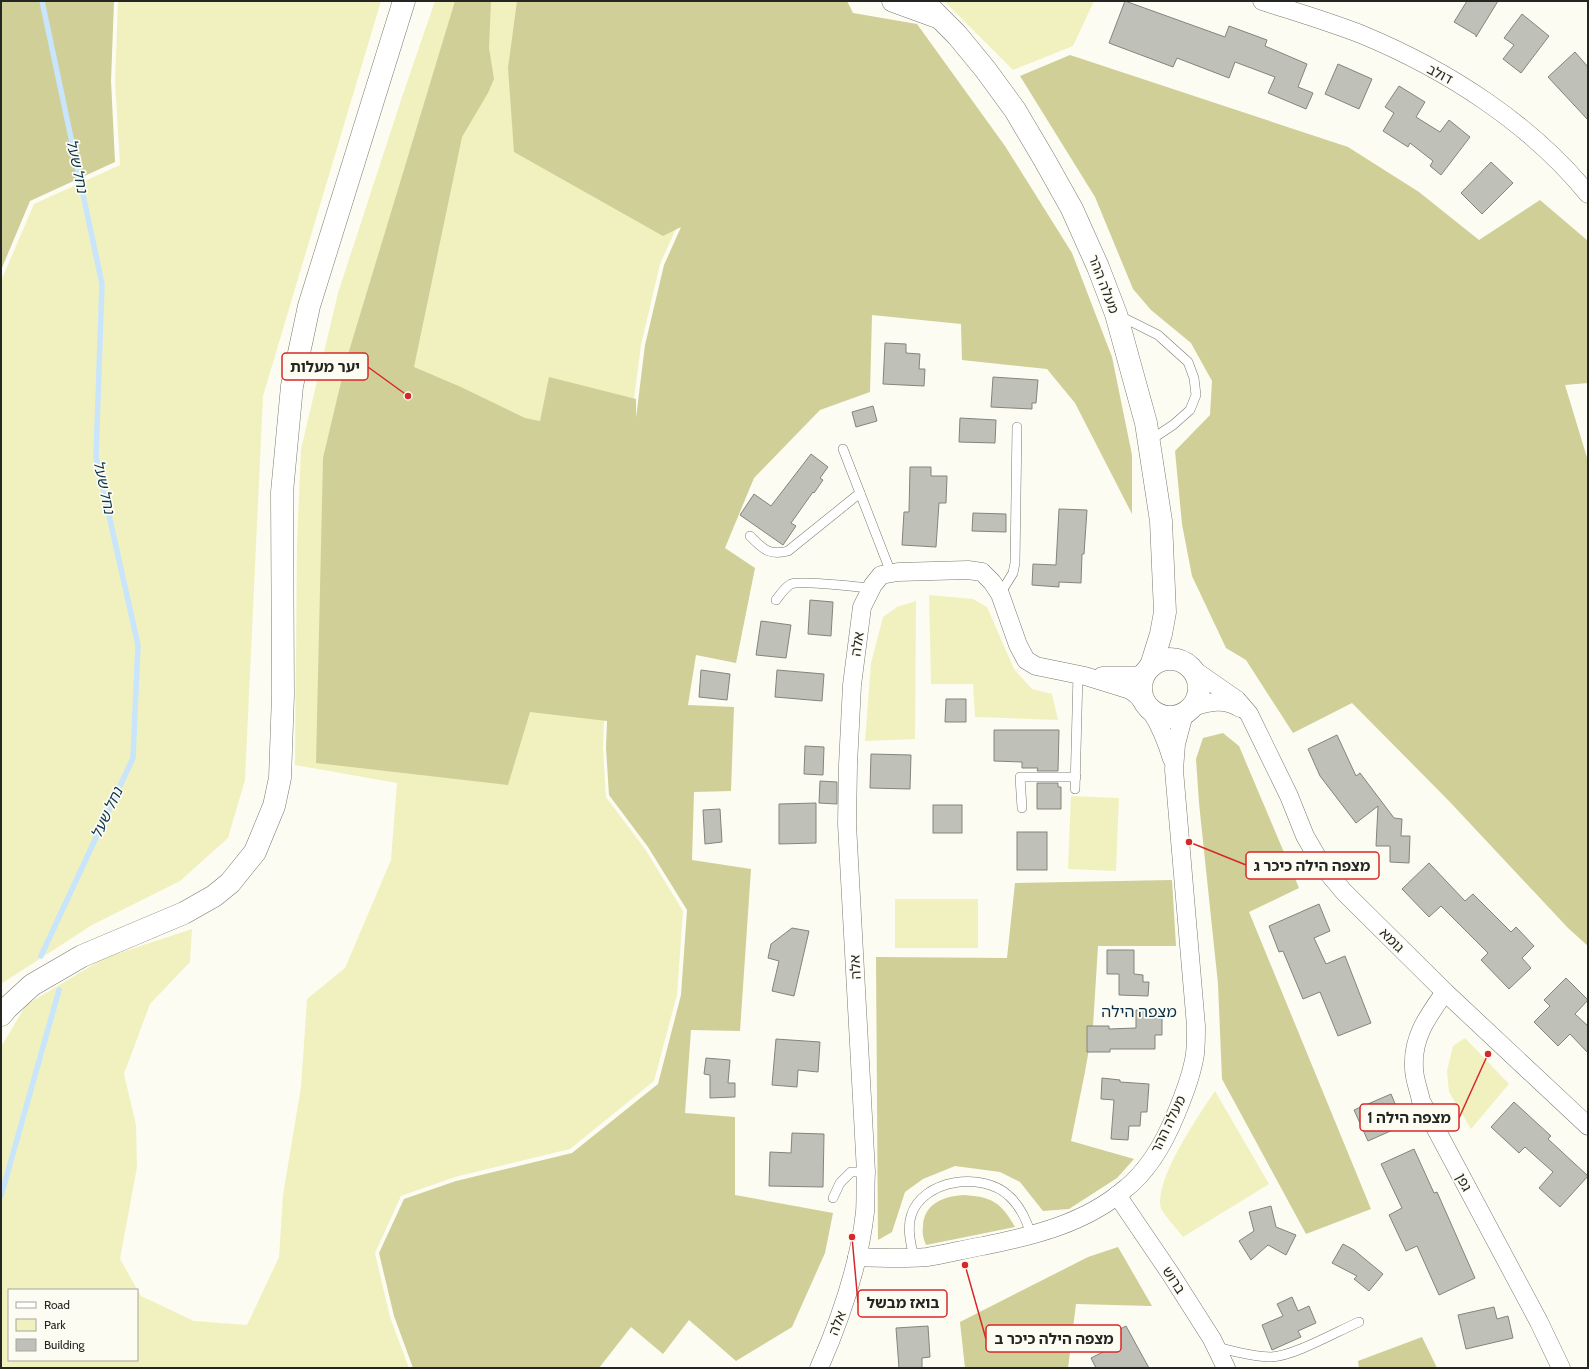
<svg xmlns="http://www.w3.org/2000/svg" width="1589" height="1369" font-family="Cabin,'Noto Sans Hebrew',sans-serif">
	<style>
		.green { fill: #f1f1c0; fill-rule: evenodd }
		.forest { fill: #cfcf97 }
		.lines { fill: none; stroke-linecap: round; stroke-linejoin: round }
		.stream { stroke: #c8e5fb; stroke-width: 5.5 }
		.building { fill: #bfc0b7; stroke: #84847c }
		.service-casing { stroke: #797a72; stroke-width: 10 }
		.minor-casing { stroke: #797a72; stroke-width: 19 }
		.tertiary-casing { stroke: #797a72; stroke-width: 23 }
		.secondary-casing { stroke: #797a72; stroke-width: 23 }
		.service { stroke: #fff; stroke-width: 9 }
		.minor { stroke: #fff; stroke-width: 18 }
		.tertiary { stroke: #fff; stroke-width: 22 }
		.secondary { stroke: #fff; stroke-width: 22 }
		.labels { text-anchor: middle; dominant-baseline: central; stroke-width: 3.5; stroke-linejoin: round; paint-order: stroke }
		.street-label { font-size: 14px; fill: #252522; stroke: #fcfcf3 }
		.water-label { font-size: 15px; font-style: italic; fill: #0e354e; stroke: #fcfcf3 }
		.quarter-label { font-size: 16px; fill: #0a3048; stroke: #fcfcf3 }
		.leader { fill: none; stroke: #d62828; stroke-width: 1.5 }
		.callout-dot { fill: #d62828; stroke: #fcfcf3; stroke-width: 1.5 }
		.callout { fill: #fcfcf3; stroke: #d62828; stroke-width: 1.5 }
		.callout-label { font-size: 15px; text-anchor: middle; font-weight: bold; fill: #252522 }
	</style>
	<rect width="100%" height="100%" fill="#fcfcf3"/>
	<!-- green -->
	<g class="green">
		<path d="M 118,1 L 381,1 L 263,396 L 245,780 L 228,838 L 180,881 L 92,925 L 1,984 L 1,281 L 34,204 L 120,165 L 115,81 Z"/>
		<path d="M 435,1 L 712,1 L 691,196 L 660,264 L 641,345 L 609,592 L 603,748 L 606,797 L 645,849 L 683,911 L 677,995 L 654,1081 L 570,1149 L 455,1177 L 401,1196 L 375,1253 L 390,1317 L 409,1368 L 1,1368 L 1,1047 L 26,1005 L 104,958 L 192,929 L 190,962 L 150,1004 L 124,1074 L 136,1125 L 137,1167 L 120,1259 L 141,1296 L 194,1321 L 247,1325 L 279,1257 L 283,1195 L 301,1087 L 307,999 L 345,968 L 391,860 L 397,783 L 295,765 L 297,543 L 301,449 L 338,293 L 402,97 ZM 9,1290 L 137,1290 L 137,1360 L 9,1360 Z"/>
		<path d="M 944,1 L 1094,1 L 1073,46 L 1013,70 Z"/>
		<path d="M 929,595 L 973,599 L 987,607 L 1014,669 L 1032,689 L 1052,694 L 1058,720 L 975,717 L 973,684 L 931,684 Z"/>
		<path d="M 916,601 L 915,739 L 865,741 L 871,663 L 883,617 L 897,607 Z"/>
		<path d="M 1071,796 L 1119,798 L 1116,871 L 1068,869 Z"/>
		<rect x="895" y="899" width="83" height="49"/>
		<path d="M 1465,1038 L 1509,1084 L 1471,1129 L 1449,1092 L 1447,1071 L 1453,1046 Z"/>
		<path d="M 1215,1091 L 1269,1184 L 1183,1237 C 1179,1231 1162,1213 1161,1208 C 1154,1180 1199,1115 1215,1091 Z"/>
	</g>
	<!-- forest -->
	<g class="forest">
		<path d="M 1,1 L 114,1 L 111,81 L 115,162 L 30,201 L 1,270 Z"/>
		<path d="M 455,1 L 491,1 L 489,48 L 494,79 L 488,93 L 462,137 L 414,367 L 461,387 L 525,418 L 540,421 L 549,377 L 636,399 L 636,418 L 645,345 L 664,265 L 681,227 L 663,236 L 514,152 L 508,68 L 517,1 L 847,1 L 853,13 L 917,24 L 1005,146 L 1072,253 L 1112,357 L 1132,455 L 1132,514 L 1075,403 L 1047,369 L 962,360 L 961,324 L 872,315 L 870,392 L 820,410 L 754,478 L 725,548 L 755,568 L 736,663 L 696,655 L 688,705 L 734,707 L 731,791 L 694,792 L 692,860 L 751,869 L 740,1031 L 691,1030 L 685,1113 L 735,1117 L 735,1195 L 833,1213 L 825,1253 L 792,1327 L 736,1361 L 689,1320 L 663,1354 L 631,1327 L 599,1368 L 413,1368 L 394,1316 L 379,1253 L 404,1199 L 456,1181 L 572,1153 L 658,1084 L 681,995 L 687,910 L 648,847 L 609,795 L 606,748 L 607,721 L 530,712 L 508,785 L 316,763 L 323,458 L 346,361 Z"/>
		<path d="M 1070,55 L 1348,147 L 1419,192 L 1479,240 L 1540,200 L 1588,241 L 1588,383 L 1565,385 L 1588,461 L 1588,946 L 1568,928 L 1449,801 L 1352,703 L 1293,733 L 1246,660 L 1226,648 L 1192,576 L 1182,524 L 1175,451 L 1210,415 L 1212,381 L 1191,343 L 1151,310 L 1133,289 L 1095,197 L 1020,76 Z"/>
		<path d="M 1223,733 L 1239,746 L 1299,888 L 1249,912 L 1371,1209 L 1306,1234 L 1222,1079 L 1218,984 L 1199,803 L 1196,759 L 1203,738 Z"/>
		<path d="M 1172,880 L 1176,946 L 1098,946 L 1093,1026 L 1085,1072 L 1071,1141 L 1134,1159 L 1117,1178 L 1069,1209 L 1043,1211 L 1020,1182 L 1000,1172 L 955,1166 L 923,1179 L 905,1192 L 892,1232 L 878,1240 L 876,957 L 1007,958 L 1015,883 Z"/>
		<path d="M 964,1195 C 992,1197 1001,1202 1015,1227 L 926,1245 C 923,1238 922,1233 923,1226 C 924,1203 945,1196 964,1195 Z"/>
		<path d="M 1118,1247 L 1152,1306 L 1076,1304 L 1068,1368 L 965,1368 L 960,1322 L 1088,1257 Z"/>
		<path d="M 1422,1337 L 1437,1368 L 1359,1368 L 1358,1361 Z"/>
	</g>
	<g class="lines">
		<!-- stream -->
		<g class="stream">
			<path d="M 41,956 L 133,758 L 138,645 L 96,457 L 102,284 L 42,1"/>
			<path d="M 1,1196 L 59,990"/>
		</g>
	</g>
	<!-- building -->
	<g class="building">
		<path d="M 1125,1 L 1225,37 L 1229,26 L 1267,40 L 1265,46 L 1307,64 L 1298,87 L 1313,93 L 1306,109 L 1268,93 L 1275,77 L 1235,62 L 1229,78 L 1177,58 L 1173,67 L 1109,43 Z"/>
		<path d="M 1467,1 L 1498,1 L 1476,37 L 1476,35 L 1454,22 Z"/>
		<path d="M 1522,14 L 1549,36 L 1521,73 L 1503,59 L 1514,45 L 1504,38 Z"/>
		<path d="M 1575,52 L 1588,67 L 1588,120 L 1548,77 Z"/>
		<path d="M 1338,64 L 1372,79 L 1359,109 L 1325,94 Z"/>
		<path d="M 1399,86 L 1425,102 L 1416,117 L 1440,132 L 1449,120 L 1470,137 L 1441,175 L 1430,166 L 1433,161 L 1410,143 L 1408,147 L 1383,131 L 1394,113 L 1385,107 Z"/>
		<path d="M 1491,162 L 1513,183 L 1482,214 L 1461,193 Z"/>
		<path d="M 885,343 L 906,344 L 906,353 L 920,354 L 919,369 L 925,369 L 924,386 L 883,384 Z"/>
		<path d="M 993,377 L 1038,380 L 1036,403 L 1032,403 L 1032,409 L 991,407 Z"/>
		<path d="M 873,406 L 877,421 L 856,427 L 852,412 Z"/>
		<path d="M 960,418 L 996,420 L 995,443 L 959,442 Z"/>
		<path d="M 811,454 L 828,467 L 820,478 L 823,480 L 814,493 L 813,492 L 791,523 L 796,526 L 783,545 L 740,515 L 754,494 L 771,506 Z"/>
		<path d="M 910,467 L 931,467 L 931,476 L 947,476 L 946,503 L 939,503 L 936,547 L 902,545 L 904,512 L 909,512 Z"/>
		<path d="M 1059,509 L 1087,510 L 1084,554 L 1082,554 L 1081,583 L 1059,582 L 1059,587 L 1032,585 L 1033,564 L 1056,565 Z"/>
		<path d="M 973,513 L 1006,514 L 1006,532 L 972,531 Z"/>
		<path d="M 810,600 L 833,602 L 831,636 L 808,634 Z"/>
		<path d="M 761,621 L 791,625 L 786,658 L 756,655 Z"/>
		<path d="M 701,670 L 730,674 L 727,700 L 699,697 Z"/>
		<path d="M 777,670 L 824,674 L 822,701 L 775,697 Z"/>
		<path d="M 946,699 L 966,699 L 966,722 L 945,722 Z"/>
		<path d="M 994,730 L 1059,730 L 1058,771 L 1037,771 L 1038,768 L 1022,768 L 1022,762 L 994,761 Z"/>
		<path d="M 1337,735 L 1356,776 L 1360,773 L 1394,818 L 1402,819 L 1401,836 L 1410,836 L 1409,863 L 1390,862 L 1390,846 L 1376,846 L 1378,806 L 1356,823 L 1320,776 L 1308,749 Z"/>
		<path d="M 805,746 L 824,747 L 823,775 L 804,774 Z"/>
		<path d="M 871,754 L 911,755 L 910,789 L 870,788 Z"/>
		<path d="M 820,781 L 837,782 L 837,804 L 819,803 Z"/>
		<path d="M 1037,783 L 1058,783 L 1058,787 L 1061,787 L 1061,809 L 1037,809 Z"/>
		<path d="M 816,803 L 816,843 L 779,844 L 779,804 Z"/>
		<rect x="933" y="805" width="29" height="28"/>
		<path d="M 720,809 L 722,842 L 705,844 L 703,810 Z"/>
		<rect x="1017" y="832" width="30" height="38"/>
		<path d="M 1429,863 L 1465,901 L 1473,894 L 1511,932 L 1516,927 L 1534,946 L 1522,958 L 1531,968 L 1509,989 L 1481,960 L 1488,953 L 1441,906 L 1429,917 L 1402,889 Z"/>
		<path d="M 1319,904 L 1330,931 L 1314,938 L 1326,964 L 1345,956 L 1371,1023 L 1338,1036 L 1320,992 L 1303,999 L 1283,951 L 1279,952 L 1269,926 Z"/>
		<path d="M 792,928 L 809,931 L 794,996 L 772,991 L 779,961 L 768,958 L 771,944 Z"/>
		<path d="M 1107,950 L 1134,950 L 1134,974 L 1143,975 L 1143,982 L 1149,982 L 1148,996 L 1119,995 L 1119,974 L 1107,974 Z"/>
		<path d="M 1566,978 L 1588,1000 L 1575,1014 L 1588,1026 L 1588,1053 L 1570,1034 L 1558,1046 L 1534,1022 L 1550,1006 L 1544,1000 Z"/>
		<path d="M 1136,1010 L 1162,1010 L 1162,1035 L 1155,1035 L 1155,1049 L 1110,1049 L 1110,1052 L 1087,1052 L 1087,1026 L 1109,1026 L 1109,1029 L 1136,1028 Z"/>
		<path d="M 776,1039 L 820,1042 L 818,1072 L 798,1070 L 797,1087 L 772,1085 Z"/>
		<path d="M 706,1058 L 730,1060 L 728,1083 L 735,1083 L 735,1097 L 710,1098 L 710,1075 L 704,1074 Z"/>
		<path d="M 1102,1078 L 1120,1080 L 1120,1082 L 1149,1084 L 1147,1112 L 1141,1112 L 1140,1126 L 1129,1126 L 1128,1140 L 1111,1139 L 1114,1100 L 1101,1099 Z"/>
		<path d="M 1391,1094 L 1404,1125 L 1368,1141 L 1354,1110 Z"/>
		<path d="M 1514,1102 L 1551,1136 L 1548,1139 L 1588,1176 L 1560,1207 L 1539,1188 L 1553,1172 L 1525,1147 L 1519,1153 L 1491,1127 Z"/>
		<path d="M 792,1133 L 824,1134 L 823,1187 L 769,1186 L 770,1152 L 791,1153 Z"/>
		<path d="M 1414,1149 L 1434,1193 L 1437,1192 L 1475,1278 L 1439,1295 L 1417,1246 L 1406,1251 L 1389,1215 L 1402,1208 L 1381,1164 Z"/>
		<path d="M 1271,1206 L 1276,1227 L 1296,1235 L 1286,1255 L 1268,1245 L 1251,1260 L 1239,1241 L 1254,1231 L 1249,1212 Z"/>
		<path d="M 1343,1244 L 1354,1250 L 1383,1274 L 1369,1291 L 1354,1279 L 1357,1276 L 1332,1263 Z"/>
		<path d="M 1292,1297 L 1298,1311 L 1309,1306 L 1316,1323 L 1298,1331 L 1301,1337 L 1272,1350 L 1262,1325 L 1283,1316 L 1277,1304 Z"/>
		<path d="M 1494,1307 L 1497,1319 L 1508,1316 L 1513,1338 L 1466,1349 L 1458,1315 Z"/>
		<path d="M 928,1326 L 930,1357 L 922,1358 L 922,1368 L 899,1368 L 896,1328 Z"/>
		<path d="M 1126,1326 L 1149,1368 L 1096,1368 L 1091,1358 L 1107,1350 L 1101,1339 Z"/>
	</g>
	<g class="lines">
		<!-- service casing -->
		<g class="service-casing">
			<g id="service">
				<path d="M 1118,315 L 1158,335 L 1188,362 L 1194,378 L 1196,395 L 1190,410 L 1173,425 L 1149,441"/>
				<path d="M 843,449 L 891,573"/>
				<path d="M 750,536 C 763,549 769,556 788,551 L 860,493"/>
				<path d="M 1000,594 L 1013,573 L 1015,563 L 1017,427"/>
				<path d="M 776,600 C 781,594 784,588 791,584 C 801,580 857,587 871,588"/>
				<path d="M 1075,789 L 1078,674"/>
				<path d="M 1022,808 L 1020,777 L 1076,777"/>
				<path d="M 833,1198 L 840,1183 L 851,1172 L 866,1172"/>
				<path d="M 914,1258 C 911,1245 907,1229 911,1216 C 922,1179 983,1171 1009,1196 C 1020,1206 1027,1221 1031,1235"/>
				<path d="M 1216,1347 C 1234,1351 1252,1357 1271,1357 C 1294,1356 1336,1332 1359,1322"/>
			</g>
		</g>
		<!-- minor casing -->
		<g class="minor-casing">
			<g id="minor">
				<path d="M 1262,1 C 1296,12 1330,22 1363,35 C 1447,70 1530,123 1588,194"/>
				<path d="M 1191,668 L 1237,700 L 1249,714 L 1289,796 L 1305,836 L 1323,867 L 1344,892 L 1445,992 L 1588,1126"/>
				<path d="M 1102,676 L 1136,676 L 1144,673"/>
				<path d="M 1193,707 C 1209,702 1224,698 1240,708"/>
				<path d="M 1151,711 C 1161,727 1167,742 1172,759"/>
				<path d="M 1445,992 C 1428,1016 1412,1037 1414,1068 C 1414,1079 1419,1090 1421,1101 L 1539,1322 L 1561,1368"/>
				<path d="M 1117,1195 L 1170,1273 L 1212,1339 L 1226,1368"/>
				<path d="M 857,1257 C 880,1258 904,1259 927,1257 C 946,1254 965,1249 983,1246 C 1033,1236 1086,1223 1125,1189 C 1148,1171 1165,1141 1176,1114 C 1184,1095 1192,1075 1195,1054 C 1196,1045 1196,1035 1196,1026 L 1174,770 L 1176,744 L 1184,714"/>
				<path d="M 819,1368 C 841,1318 859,1266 865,1212 C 866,1199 865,1185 866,1172 L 847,824 L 848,765 L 852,685 L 862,607 L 873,585 L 881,575 L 898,572 L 968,570 L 982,572 L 992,582 L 1000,594 L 1018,645 L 1026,660 L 1036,666 L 1085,676 L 1130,690 L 1136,694 L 1144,703"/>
			</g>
		</g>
		<!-- tertiary casing -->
		<g class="tertiary-casing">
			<g id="tertiary">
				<path d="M 893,1 L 937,17"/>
				<path d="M 923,1 L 957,35 L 985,69 L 1015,110 L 1044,159 L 1072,209 L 1098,267 L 1116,314 L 1146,423 L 1161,521 L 1165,612 L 1161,634 L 1151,666"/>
				<circle cx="1170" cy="688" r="29"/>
			</g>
		</g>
		<!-- secondary casing -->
		<g class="secondary-casing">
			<path id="secondary" d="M 1,1015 L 7,1008 L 32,985 L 82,956 L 184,913 L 214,896 L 230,883 L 255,852 L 274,806 L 280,778 L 283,695 L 282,492 L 292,386 L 309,306 L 404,1"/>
		</g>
		<!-- service -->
		<use href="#service" class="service"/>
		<!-- minor -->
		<use href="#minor" class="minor"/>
		<!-- tertiary -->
		<use href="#tertiary" class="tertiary"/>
		<!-- secondary -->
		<use href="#secondary" class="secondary"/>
	</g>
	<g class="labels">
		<!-- street labels -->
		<g class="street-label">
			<text transform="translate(1440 74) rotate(28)">דולב</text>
			<text transform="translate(1104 284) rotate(69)">מעלה ההר</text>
			<text transform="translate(857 644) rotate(-82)">אלה</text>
			<text transform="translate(1392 940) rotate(45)">גומא</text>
			<text transform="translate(855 967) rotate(-93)">אלה</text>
			<text transform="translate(1168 1124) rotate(-64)">מעלה ההר</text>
			<text transform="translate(1464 1182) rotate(62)">גפן</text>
			<text transform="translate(1174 1280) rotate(57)">ברוש</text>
			<text transform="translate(837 1323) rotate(-69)">אלה</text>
		</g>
		<!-- water labels -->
		<g class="water-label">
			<text transform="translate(77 166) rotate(78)">נחל שעל</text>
			<text transform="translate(104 487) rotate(78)">נחל שעל</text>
			<text transform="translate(107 813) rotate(-65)">נחל שעל</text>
		</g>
		<!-- quarter labels -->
		<g class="quarter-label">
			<text x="1139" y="1011">מצפה הילה</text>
		</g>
	</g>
	<!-- callouts -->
	<path class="leader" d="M408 396L368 367M1189 842L1246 865M1488 1054L1459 1118M852 1237L858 1303M965 1265L986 1339"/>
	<g class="callout-dot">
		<circle cx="408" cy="396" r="4"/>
		<circle cx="1189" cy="842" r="4"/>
		<circle cx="1488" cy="1054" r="4"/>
		<circle cx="852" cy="1237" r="4"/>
		<circle cx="965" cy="1265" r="4"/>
	</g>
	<g class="callout">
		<rect x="282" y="353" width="86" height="27" rx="4"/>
		<rect x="1246" y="852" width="133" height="27" rx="4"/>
		<rect x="1360" y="1104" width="99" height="27" rx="4"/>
		<rect x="858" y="1290" width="89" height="27" rx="4"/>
		<rect x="986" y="1325" width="135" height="27" rx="4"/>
	</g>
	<g class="callout-label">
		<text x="325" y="372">יער מעלות</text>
		<text x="1312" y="871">מצפה הילה כיכר ג</text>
		<text x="1409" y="1123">מצפה הילה 1</text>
		<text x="903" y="1308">בואז מבשל</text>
		<text x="1054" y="1344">מצפה הילה כיכר ב</text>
	</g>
	<!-- border -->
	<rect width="1589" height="1369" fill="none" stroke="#252522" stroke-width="4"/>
	<!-- legend -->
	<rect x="8" y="1289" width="130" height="72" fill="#fcfcf3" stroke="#a6a69f"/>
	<rect x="16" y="1302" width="20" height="6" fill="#ffffff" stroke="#a6a69f"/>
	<text x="44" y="1309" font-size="12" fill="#252522">Road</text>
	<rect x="16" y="1319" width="20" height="12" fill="#f1f1c0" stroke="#a6a69f"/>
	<text x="44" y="1329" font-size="12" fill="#252522">Park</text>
	<rect x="16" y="1339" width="20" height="12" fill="#bfc0b7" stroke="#a6a69f"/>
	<text x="44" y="1349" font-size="12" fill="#252522">Building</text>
</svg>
